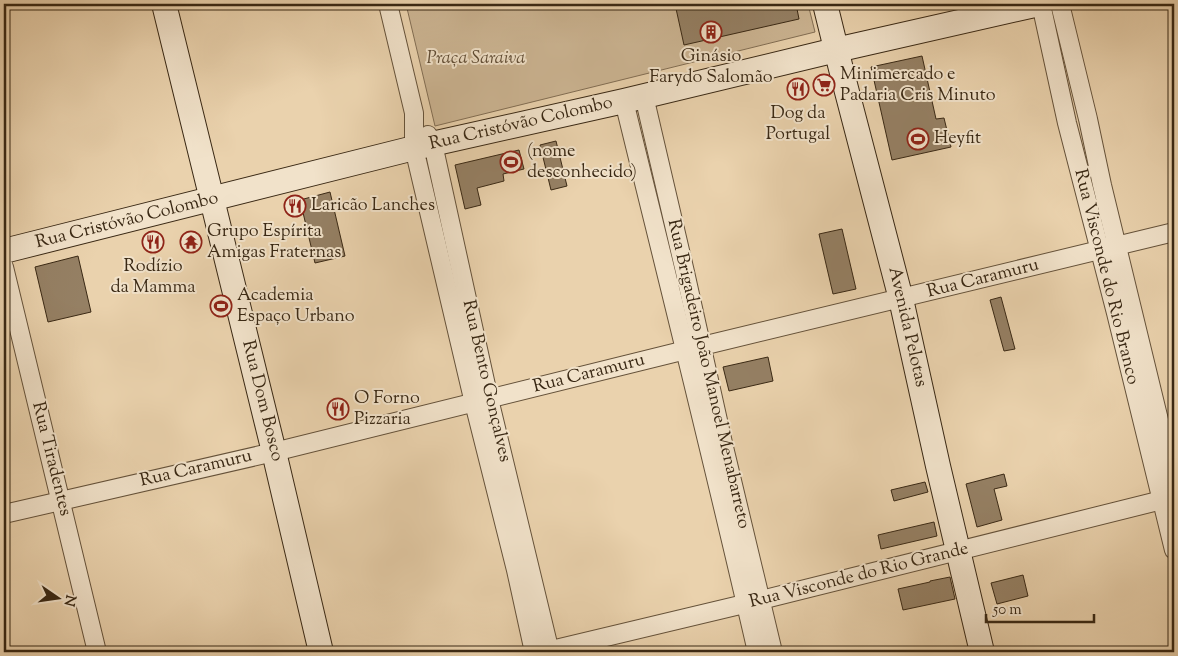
<svg xmlns="http://www.w3.org/2000/svg" width="1178" height="656" font-family="'Sorts Mill Goudy',serif">
	<style>
		.green { fill: #ccb593; stroke: #826e54 }
		.building { fill: #958064; stroke: #392814 }
		.lines { fill: none; stroke-linecap: round; stroke-linejoin: round }
		.street-casing { stroke: #65523a; stroke-width: 20 }
		.secondary-casing { stroke: #392814; stroke-width: 26 }
		.street { stroke: #f1e2ca; stroke-width: 18 }
		.secondary { stroke: #f1e2ca; stroke-width: 24 }
		.labels { text-anchor: middle; dominant-baseline: central; stroke-width: 4; stroke-linejoin: round; paint-order: stroke }
		.poi-label { font-size: 18px; fill: #392814; stroke: #f1e2ca; text-anchor: start }
		.park-label { font-size: 18px; font-style: italic; fill: #5e4b34; stroke: #f1e2ca }
		.street-label { font-size: 18px; fill: #392814; stroke: #f1e2ca }
	</style>
	<rect width="100%" height="100%" fill="#ead2ad"/>
	<filter id="stains"><feTurbulence type="fractalNoise" baseFrequency=".004" numOctaves="4"/><feColorMatrix values="0 0 0 0 .2 0 0 0 0 .09 0 0 0 0 .02 0 0 0 .5 -.17"/></filter>
	<radialGradient id="worn" r=".72"><stop offset=".6" stop-color="#630" stop-opacity="0"/><stop offset="1" stop-color="#630" stop-opacity=".3"/></radialGradient>
	<!-- green -->
	<path class="green" d="M 406,4 L 808,4 L 815,32 L 435,126 Z"/>
	<!-- building -->
	<g class="building">
		<path d="M 675,4 L 796,4 L 799,19 L 684,45 Z"/>
		<path d="M 922,56 L 936,119 L 944,118 L 951,147 L 892,160 L 871,67 Z"/>
		<path d="M 556,141 L 567,186 L 551,190 L 540,145 Z"/>
		<path d="M 519,150 L 524,169 L 503,174 L 504,181 L 477,188 L 481,205 L 465,209 L 455,165 Z"/>
		<path d="M 330,192 L 345,256 L 315,263 L 300,200 Z"/>
		<path d="M 842,229 L 856,289 L 833,294 L 819,234 Z"/>
		<path d="M 78,256 L 91,312 L 48,322 L 35,267 Z"/>
		<path d="M 1001,297 L 1015,349 L 1004,351 L 990,300 Z"/>
		<path d="M 768,357 L 773,381 L 729,391 L 723,367 Z"/>
		<path d="M 1004,474 L 1007,486 L 994,489 L 1002,520 L 977,527 L 966,484 Z"/>
		<path d="M 925,482 L 928,492 L 894,501 L 891,490 Z"/>
		<path d="M 934,522 L 937,536 L 881,549 L 878,535 Z"/>
		<path d="M 1023,575 L 1028,596 L 997,604 L 991,583 Z"/>
		<path d="M 950,577 L 955,599 L 903,610 L 898,589 L 930,582 L 930,581 Z"/>
	</g>
	<g class="lines">
		<!-- street casing -->
		<g class="street-casing">
			<g id="street">
				<path d="M 388,4 L 414,113 L 414,148 L 474,403 L 516,570 L 534,652"/>
				<path d="M 1041,4 L 1067,123 L 1116,313 L 1174,550"/>
				<path d="M 1060,4 L 1088,119 L 1102,185 L 1174,482"/>
				<path d="M 644,96 L 685,272 L 723,443 L 773,652"/>
				<path d="M 624,101 C 669,285 715,468 757,652"/>
				<path d="M 428,135 L 433,144 L 489,399 L 550,652"/>
				<path d="M 4,267 L 97,652"/>
				<path d="M 4,514 L 274,452 L 702,346 L 1174,232"/>
				<path d="M 543,652 L 761,600 L 1174,497"/>
			</g>
		</g>
		<!-- secondary casing -->
		<g class="secondary-casing">
			<g id="secondary">
				<path d="M 164,4 L 274,452 L 321,652"/>
				<path d="M 825,4 L 841,69 L 901,299 L 938,466 L 982,652"/>
				<path d="M 4,251 L 414,148 L 624,101 L 836,50 L 1039,4"/>
			</g>
		</g>
		<!-- street -->
		<use href="#street" class="street"/>
		<!-- secondary -->
		<use href="#secondary" class="secondary"/>
	</g>
	<!-- icons -->
	<defs>
		<g id="building-ring" transform="scale(1.125)"><circle r="9.5" fill="#f1e2ca" stroke="#8f2418" stroke-width="1.5"/><path d="M-4-6H4V6H1V3H-1V6H-4ZM-2.5-4.3h1.7v1.8h-1.7ZM.8-4.3h1.7v1.8H.8ZM-2.5-1h1.7V.8h-1.7ZM.8-1h1.7V.8H.8Z" fill="#8f2418"/></g>
		<g id="supermarket-ring" transform="scale(1.125)"><circle r="9.5" fill="#f1e2ca" stroke="#8f2418" stroke-width="1.5"/><path d="M-6-5.5h2.5l.6 2H6L4.5 2H-2.5L-4.4-4H-6ZM-1.5 3.2a1.3 1.3 0 1 0 .1 0ZM3 3.2a1.3 1.3 0 1 0 .1 0Z" fill="#8f2418"/></g>
		<g id="restaurant-ring" transform="scale(1.125)"><circle r="9.5" fill="#f1e2ca" stroke="#8f2418" stroke-width="1.5"/><path d="M-5-6h1v4h1v-4h1v4h1v-4h1v5L-1.5 .5V6h-2V.5L-5-1ZM5-6V6H3V1.5H1.5Q1.5-4 5-6Z" fill="#8f2418"/></g>
		<g id="stadium-ring" transform="scale(1.125)"><circle r="9.5" fill="#f1e2ca" stroke="#8f2418" stroke-width="1.5"/><path d="M0-5a6.5 5 0 1 0 0 10a6.5 5 0 1 0 0-10ZM-3.5-1.8h7v3.6h-7Z" fill="#8f2418"/></g>
		<g id="temple-ring" transform="scale(1.125)"><circle r="9.5" fill="#f1e2ca" stroke="#8f2418" stroke-width="1.5"/><path d="M0-6L5-2H3V0L6.5 2.5H4V6H1.5V3h-3V6H-4V2.5H-6.5L-3 0V-2H-5Z" fill="#8f2418"/></g>
	</defs>
	<g fill-rule="evenodd">
		<use href="#building-ring" x="711" y="32"/>
		<use href="#supermarket-ring" x="824" y="85"/>
		<use href="#restaurant-ring" x="798" y="89"/>
		<use href="#stadium-ring" x="918" y="139"/>
		<use href="#stadium-ring" x="511" y="162"/>
		<use href="#restaurant-ring" x="295" y="206"/>
		<use href="#restaurant-ring" x="153" y="242"/>
		<use href="#temple-ring" x="191" y="242"/>
		<use href="#stadium-ring" x="221" y="306"/>
		<use href="#restaurant-ring" x="338" y="409"/>
	</g>
	<g class="labels">
		<!-- poi labels -->
		<g class="poi-label">
			<text x="711" y="57" text-anchor="middle">Ginásio<tspan x="711" dy="21">Farydo Salomão</tspan></text>
			<text x="840" y="75">Minimercado e<tspan x="840" dy="21">Padaria Cris Minuto</tspan></text>
			<text x="798" y="114" text-anchor="middle">Dog da<tspan x="798" dy="21">Portugal</tspan></text>
			<text x="934" y="139">Heyfit</text>
			<text x="527" y="152">(nome<tspan x="527" dy="21">desconhecido)</tspan></text>
			<text x="311" y="206">Laricão Lanches</text>
			<text x="207" y="232">Grupo Espírita<tspan x="207" dy="21">Amigas Fraternas</tspan></text>
			<text x="153" y="267" text-anchor="middle">Rodízio<tspan x="153" dy="21">da Mamma</tspan></text>
			<text x="237" y="296">Academia<tspan x="237" dy="21">Espaço Urbano</tspan></text>
			<text x="354" y="399">O Forno<tspan x="354" dy="21">Pizzaria</tspan></text>
		</g>
		<!-- park labels -->
		<g class="park-label">
			<text x="476" y="59">Praça Saraiva</text>
		</g>
		<!-- street labels -->
		<g class="street-label">
			<text transform="translate(521 124) rotate(-13)">Rua Cristóvão Colombo</text>
			<text transform="translate(127 221) rotate(-14)">Rua Cristóvão Colombo</text>
			<text transform="translate(1106 277) rotate(76)">Rua Visconde do Rio Branco</text>
			<text transform="translate(983 279) rotate(-14)">Rua Caramuru</text>
			<text transform="translate(907 327) rotate(77)">Avenida Pelotas</text>
			<text transform="translate(589 374) rotate(-14)">Rua Caramuru</text>
			<text transform="translate(708 374) rotate(77)">Rua Brigadeiro João Manoel Menabarreto</text>
			<text transform="translate(486 381) rotate(77)">Rua Bento Gonçalves</text>
			<text transform="translate(262 401) rotate(76)">Rua Dom Bosco</text>
			<text transform="translate(51 459) rotate(76)">Rua Tiradentes</text>
			<text transform="translate(196 469) rotate(-13)">Rua Caramuru</text>
			<text transform="translate(859 576) rotate(-14)">Rua Visconde do Rio Grande</text>
		</g>
	</g>
	<!-- margin -->
	<rect width="1178" height="656" fill="none" stroke="#ead2ad" stroke-width="20"/>
	<rect x="5" y="5" width="1168" height="646" fill="none" stroke="#392814" stroke-width="2.5"/>
	<rect x="10" y="10" width="1158" height="636" fill="none" stroke="#392814"/>
	<!-- north arrow -->
	<g transform="translate(58 598) rotate(103)" stroke="#f1e2ca" stroke-width="4" paint-order="stroke">
	<path d="M0-4L9 19L0 12L-9 19Z" fill="#392814"/>
	<text y="-8" font-size="14" font-weight="bold" text-anchor="middle" fill="#392814">N</text>
	</g>
	<!-- scale -->
	<path d="M986 614v8h108v-8" fill="none" stroke="#392814" stroke-width="2.5"/>
	<text x="993" y="614" font-size="15" fill="#392814" stroke="#f1e2ca" stroke-width="4" paint-order="stroke">50 m</text>
	<rect width="100%" height="100%" filter="url(#stains)"/>
	<rect width="100%" height="100%" fill="url(#worn)"/>
</svg>
